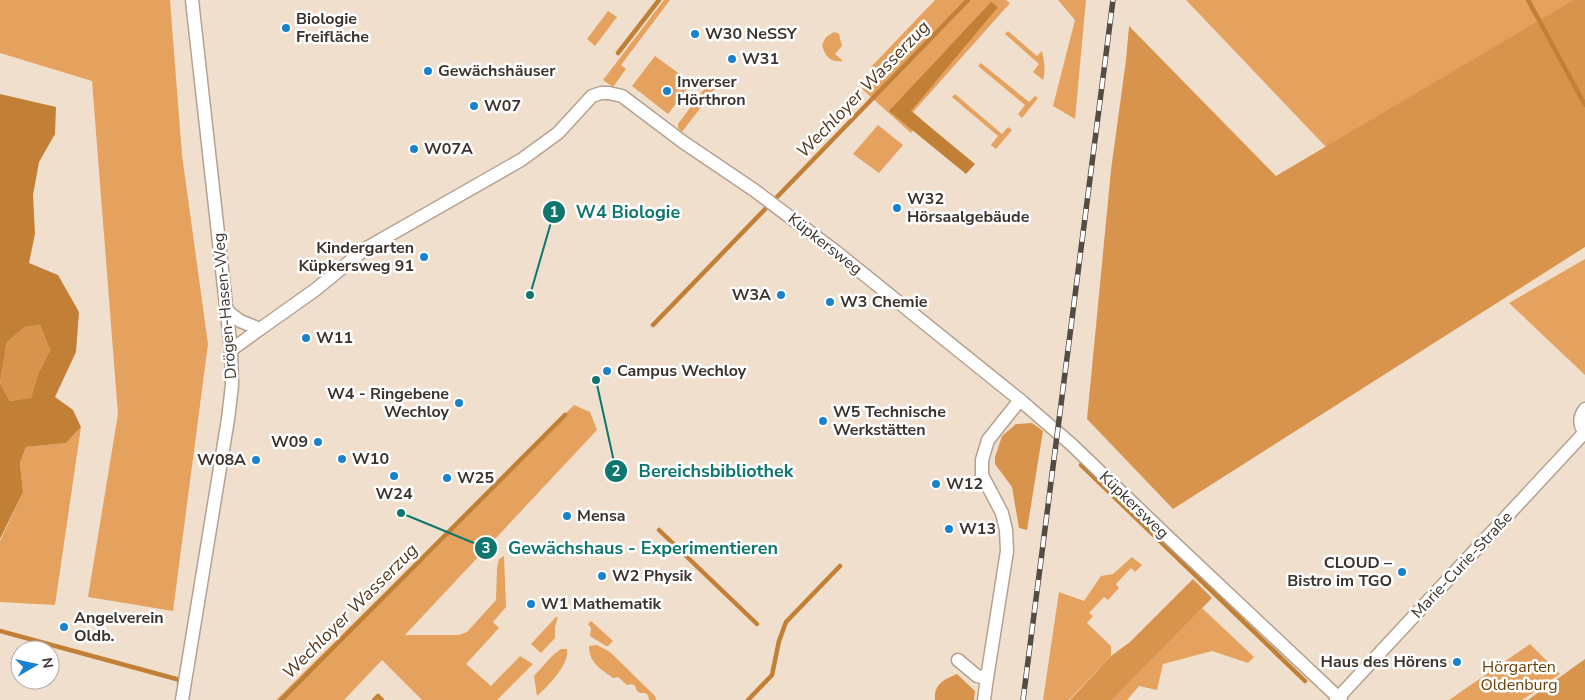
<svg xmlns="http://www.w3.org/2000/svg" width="1585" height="700" font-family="'Nunito Sans',sans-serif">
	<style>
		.green { fill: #e4a25e }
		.forest { fill: #d8944c }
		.water { fill: #c28036; fill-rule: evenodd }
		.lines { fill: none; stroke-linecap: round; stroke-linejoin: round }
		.stream { stroke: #c28036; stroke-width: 4.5 }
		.street-casing { stroke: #b4a291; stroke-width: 15 }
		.street { stroke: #fff; stroke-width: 12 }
		.rail-casing { stroke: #544b43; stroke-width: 5.5 }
		.rail { stroke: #fff; stroke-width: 4; stroke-dasharray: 11; stroke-linecap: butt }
		.poi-dot { fill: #1982cc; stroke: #fff; stroke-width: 2 }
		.labels { text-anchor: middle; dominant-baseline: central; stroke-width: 5; stroke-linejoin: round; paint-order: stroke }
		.poi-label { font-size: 16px; font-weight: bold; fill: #3b332d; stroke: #fff; text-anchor: start }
		.street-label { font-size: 16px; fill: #3b332d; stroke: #fff }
		.park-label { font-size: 16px; fill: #6d4106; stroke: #fff }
		.water-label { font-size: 18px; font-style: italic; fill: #55381a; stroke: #fff }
		.leader { fill: none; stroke: #0f766e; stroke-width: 2 }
		.callout-dot { fill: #0f766e; stroke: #fff; stroke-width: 2 }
		.mark-label { font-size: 15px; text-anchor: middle; font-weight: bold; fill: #fff }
		.callout-label { font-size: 18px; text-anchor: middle; font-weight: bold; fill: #0f766e; stroke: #fff; stroke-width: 5; stroke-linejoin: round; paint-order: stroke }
	</style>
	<rect width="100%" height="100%" fill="#f1dfcd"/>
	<!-- green -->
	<g class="green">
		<path d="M 0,0 L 170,0 L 182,155 L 208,344 L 173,611 L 88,597 L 118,414 L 92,81 L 0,53 Z"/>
		<path d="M 664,0 L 670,0 L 621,65 L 626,69 L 613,87 L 603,80 Z"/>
		<path d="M 935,0 L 1006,0 L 1010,3 L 913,112 L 922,120 L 911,133 L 862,89 L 876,75 L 870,68 Z"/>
		<path d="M 1058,0 L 1086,0 L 1075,119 L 1053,106 L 1075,20 Z"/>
		<path d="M 1186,0 L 1579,0 L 1326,147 Z"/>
		<path d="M 608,11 L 617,17 L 595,46 L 587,39 Z"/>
		<path d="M 1008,31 L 1037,56 L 1042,51 C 1044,59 1046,72 1043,80 L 1033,72 L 1039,64 L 1005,34 Z"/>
		<path d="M 834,32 L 839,34 L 842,46 L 835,54 L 843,61 C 830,63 825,56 822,45 L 826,37 Z"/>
		<path d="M 655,56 L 692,83 L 668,114 L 632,86 Z"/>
		<path d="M 981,63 L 1029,102 L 1035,96 L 1038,98 L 1022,118 L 1018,114 L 1025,105 L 978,66 Z"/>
		<path d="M 713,77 L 720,82 L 682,132 L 678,128 L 678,124 Z"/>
		<path d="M 955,94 L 1002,134 L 1008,127 L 1012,130 L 996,149 L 991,145 L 998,136 L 952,97 Z"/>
		<path d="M 878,125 L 903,145 L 879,173 L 853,154 Z"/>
		<path d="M 1585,259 L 1585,375 L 1509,303 Z"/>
		<path d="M 574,405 L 590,412 L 597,430 L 405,635 L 459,635 L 467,632 L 496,600 L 497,568 L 499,559 L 504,556 L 506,607 L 493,622 L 499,628 L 466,664 L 491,686 L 520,656 L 533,664 L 497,700 L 422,700 L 382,660 L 344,700 L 276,700 Z"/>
		<path d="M 81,427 L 55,605 L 0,602 L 0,541 L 23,492 L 20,463 L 26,447 L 66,443 Z"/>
		<path d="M 1132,557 L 1142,565 L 1135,572 L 1131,568 L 1116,584 L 1119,588 L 1108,600 L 1104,597 L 1089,613 L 1093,616 L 1087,623 L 1111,646 L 1111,656 L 1069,700 L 1043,700 L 1059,592 L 1084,601 L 1101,576 L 1113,574 Z"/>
		<path d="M 1202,608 L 1254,657 L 1248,663 L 1212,651 L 1163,664 L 1157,690 L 1139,686 L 1127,700 L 1112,700 Z"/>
		<path d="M 556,617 L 558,617 L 555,627 L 555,638 L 541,653 L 531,644 Z"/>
		<path d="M 591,621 L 613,641 L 608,646 L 606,646 L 590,636 L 591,628 L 588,624 Z"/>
		<path d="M 1530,644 L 1560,674 L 1522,700 L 1449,700 Z"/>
		<path d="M 597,645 L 610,652 L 655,696 L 656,700 L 649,700 L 648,695 L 645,693 L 640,693 L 637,691 L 635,686 L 632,684 L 627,685 L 618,677 L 613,678 C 601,669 589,663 589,646 Z"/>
		<path d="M 561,649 L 567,649 C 570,664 548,686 537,696 L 534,676 L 552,656 Z"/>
	</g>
	<!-- forest -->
	<g class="forest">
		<path d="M 1574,0 L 1585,0 L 1585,247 L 1173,509 L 1087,419 L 1111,170 L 1126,60 L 1129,26 L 1276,176 Z"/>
		<path d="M 40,325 L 50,350 L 38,374 L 31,399 L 10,401 L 0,383 L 7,342 L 25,327 Z"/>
		<path d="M 1032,423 L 1043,431 L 1027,530 L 1019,528 L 1012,487 L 995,464 L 995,457 L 1002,436 L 1016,424 Z"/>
		<path d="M 1193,579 L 1212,598 L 1112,700 L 1070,700 L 1111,656 L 1130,642 Z"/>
		<path d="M 1585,659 L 1585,700 L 1528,700 Z"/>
		<path d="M 957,674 L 975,691 L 974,700 L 935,700 C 933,684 945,679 957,674 Z"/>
	</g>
	<!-- water -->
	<g class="water">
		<path d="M 991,2 L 998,7 L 911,111 L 975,164 L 966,174 L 889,111 Z"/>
		<path d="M 0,94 L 56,107 L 55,134 L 39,162 L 33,195 L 35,234 L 29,263 L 58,275 L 79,312 L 76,352 L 55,397 L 73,410 L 81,427 L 66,443 L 26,447 L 20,463 L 23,492 L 0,539 ZM 40,325 L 50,350 L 38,374 L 31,398 L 10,401 L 0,383 L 7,342 L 25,327 Z"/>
	</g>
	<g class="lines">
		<!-- stream -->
		<g class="stream">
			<path d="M 1528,0 L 1585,105"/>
			<path d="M 618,53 L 659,0"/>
			<path d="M 777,197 L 968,0"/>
			<path d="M 653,325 L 770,204"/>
			<path d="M 1081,465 L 1305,681"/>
			<path d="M 659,530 L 757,624"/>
			<path d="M 0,631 L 180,680 L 179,684"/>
			<path d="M 281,700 L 565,415"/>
			<path d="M 374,700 L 378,696 L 382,700"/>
			<path d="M 748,700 L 772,675 L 779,641 L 786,622 L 840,566"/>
		</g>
		<!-- street casing -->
		<g class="street-casing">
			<g id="street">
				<path d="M 227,311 L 240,321 L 260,329 L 315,290 L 365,249 L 521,160 L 558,133 L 592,96 L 601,93 L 609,93 L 622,96 L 683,142 L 754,190 L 835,251 L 1020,400 L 1071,444 L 1168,537 L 1341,700"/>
				<path d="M 231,350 L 260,329"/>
				<path d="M 1585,409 C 1579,417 1579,425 1585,433"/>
				<path d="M 958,660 L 977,676 L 987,678 L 984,700"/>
				<path d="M 987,678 L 1007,551 L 1006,530 L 1002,513 L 982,475 L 982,460 L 988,440 L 1020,400"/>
				<path d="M 182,700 L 228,419 L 232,385 L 231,350 L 192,0"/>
				<path d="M 1336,700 L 1585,432"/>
			</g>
		</g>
		<!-- street -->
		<use href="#street" class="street"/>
		<!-- rail casing -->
		<g class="rail-casing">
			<path id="rail" d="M 1023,700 L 1113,0"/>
		</g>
		<!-- rail -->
		<use href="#rail" class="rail"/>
	</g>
	<!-- markers -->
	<g class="poi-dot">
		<circle cx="286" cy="28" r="5"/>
		<circle cx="695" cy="34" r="5"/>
		<circle cx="732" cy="59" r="5"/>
		<circle cx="428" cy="71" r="5"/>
		<circle cx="667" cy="91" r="5"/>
		<circle cx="474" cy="106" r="5"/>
		<circle cx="414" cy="149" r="5"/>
		<circle cx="897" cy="208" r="5"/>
		<circle cx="424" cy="257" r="5"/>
		<circle cx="781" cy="295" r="5"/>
		<circle cx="830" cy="302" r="5"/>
		<circle cx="306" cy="338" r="5"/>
		<circle cx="607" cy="371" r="5"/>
		<circle cx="459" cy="403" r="5"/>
		<circle cx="823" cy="421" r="5"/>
		<circle cx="318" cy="442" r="5"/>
		<circle cx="342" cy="459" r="5"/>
		<circle cx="256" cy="460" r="5"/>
		<circle cx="394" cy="476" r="5"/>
		<circle cx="447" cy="478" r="5"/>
		<circle cx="936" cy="484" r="5"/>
		<circle cx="567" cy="516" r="5"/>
		<circle cx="949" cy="529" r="5"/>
		<circle cx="1402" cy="572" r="5"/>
		<circle cx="602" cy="576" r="5"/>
		<circle cx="531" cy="604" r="5"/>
		<circle cx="64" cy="627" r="5"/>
		<circle cx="1457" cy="662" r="5"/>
	</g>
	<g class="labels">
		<!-- poi labels -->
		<g class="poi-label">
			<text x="296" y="19">Biologie<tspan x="296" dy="18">Freifläche</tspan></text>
			<text x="705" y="34">W30 NeSSY</text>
			<text x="742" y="59">W31</text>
			<text x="438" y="71">Gewächshäuser</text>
			<text x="677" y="82">Inverser<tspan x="677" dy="18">Hörthron</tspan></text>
			<text x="484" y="106">W07</text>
			<text x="424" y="149">W07A</text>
			<text x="907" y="199">W32<tspan x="907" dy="18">Hörsaalgebäude</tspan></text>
			<text x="414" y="248" text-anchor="end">Kindergarten<tspan x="414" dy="18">Küpkersweg 91</tspan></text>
			<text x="771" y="295" text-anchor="end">W3A</text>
			<text x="840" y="302">W3 Chemie</text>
			<text x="316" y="338">W11</text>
			<text x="617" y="371">Campus Wechloy</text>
			<text x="449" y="394" text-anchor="end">W4 - Ringebene<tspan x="449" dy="18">Wechloy</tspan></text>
			<text x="833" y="412">W5 Technische<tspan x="833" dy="18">Werkstätten</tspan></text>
			<text x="308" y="442" text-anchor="end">W09</text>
			<text x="352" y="459">W10</text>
			<text x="246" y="460" text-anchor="end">W08A</text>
			<text x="457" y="478">W25</text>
			<text x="946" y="484">W12</text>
			<text x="394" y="494" text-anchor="middle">W24</text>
			<text x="577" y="516">Mensa</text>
			<text x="959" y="529">W13</text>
			<text x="1392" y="563" text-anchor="end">CLOUD –<tspan x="1392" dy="18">Bistro im TGO</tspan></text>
			<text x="612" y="576">W2 Physik</text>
			<text x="541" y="604">W1 Mathematik</text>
			<text x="74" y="618">Angelverein<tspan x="74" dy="18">Oldb.</tspan></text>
			<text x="1447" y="662" text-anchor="end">Haus des Hörens</text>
		</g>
		<!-- street labels -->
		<g class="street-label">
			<text transform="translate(825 244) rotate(38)">Küpkersweg</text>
			<text transform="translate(225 306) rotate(-95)">Drögen-Hasen-Weg</text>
			<text transform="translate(1134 505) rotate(44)">Küpkersweg</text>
			<text transform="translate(1462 565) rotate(-47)">Marie-Curie-Straße</text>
		</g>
		<!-- park labels -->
		<g class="park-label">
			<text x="1519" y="667">Hörgarten<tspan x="1519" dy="18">Oldenburg</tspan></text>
		</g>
		<!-- water labels -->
		<g class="water-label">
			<text transform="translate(863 89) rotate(-46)">Wechloyer Wasserzug</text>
			<text transform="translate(350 611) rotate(-45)">Wechloyer Wasserzug</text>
		</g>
	</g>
	<!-- callouts -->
	<path class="leader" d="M530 295L554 212M596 380L616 471M401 513L486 548"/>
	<g class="callout-dot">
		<circle cx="530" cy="295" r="5"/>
		<circle cx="596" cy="380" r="5"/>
		<circle cx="401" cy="513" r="5"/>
		<circle cx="554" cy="212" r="12"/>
		<circle cx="616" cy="471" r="12"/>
		<circle cx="486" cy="548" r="12"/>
	</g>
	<g class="mark-label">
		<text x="554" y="217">1</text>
		<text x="616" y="476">2</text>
		<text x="486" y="553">3</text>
	</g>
	<g class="callout-label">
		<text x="628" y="218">W4 Biologie</text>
		<text x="716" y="477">Bereichsbibliothek</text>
		<text x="643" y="554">Gewächshaus - Experimentieren</text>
	</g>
	<!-- north arrow -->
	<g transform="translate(35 665) rotate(81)"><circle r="24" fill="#ffffff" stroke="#b1adab"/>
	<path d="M0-4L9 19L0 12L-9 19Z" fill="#1982cc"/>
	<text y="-8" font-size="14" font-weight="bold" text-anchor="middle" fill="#3b332d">N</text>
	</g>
</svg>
